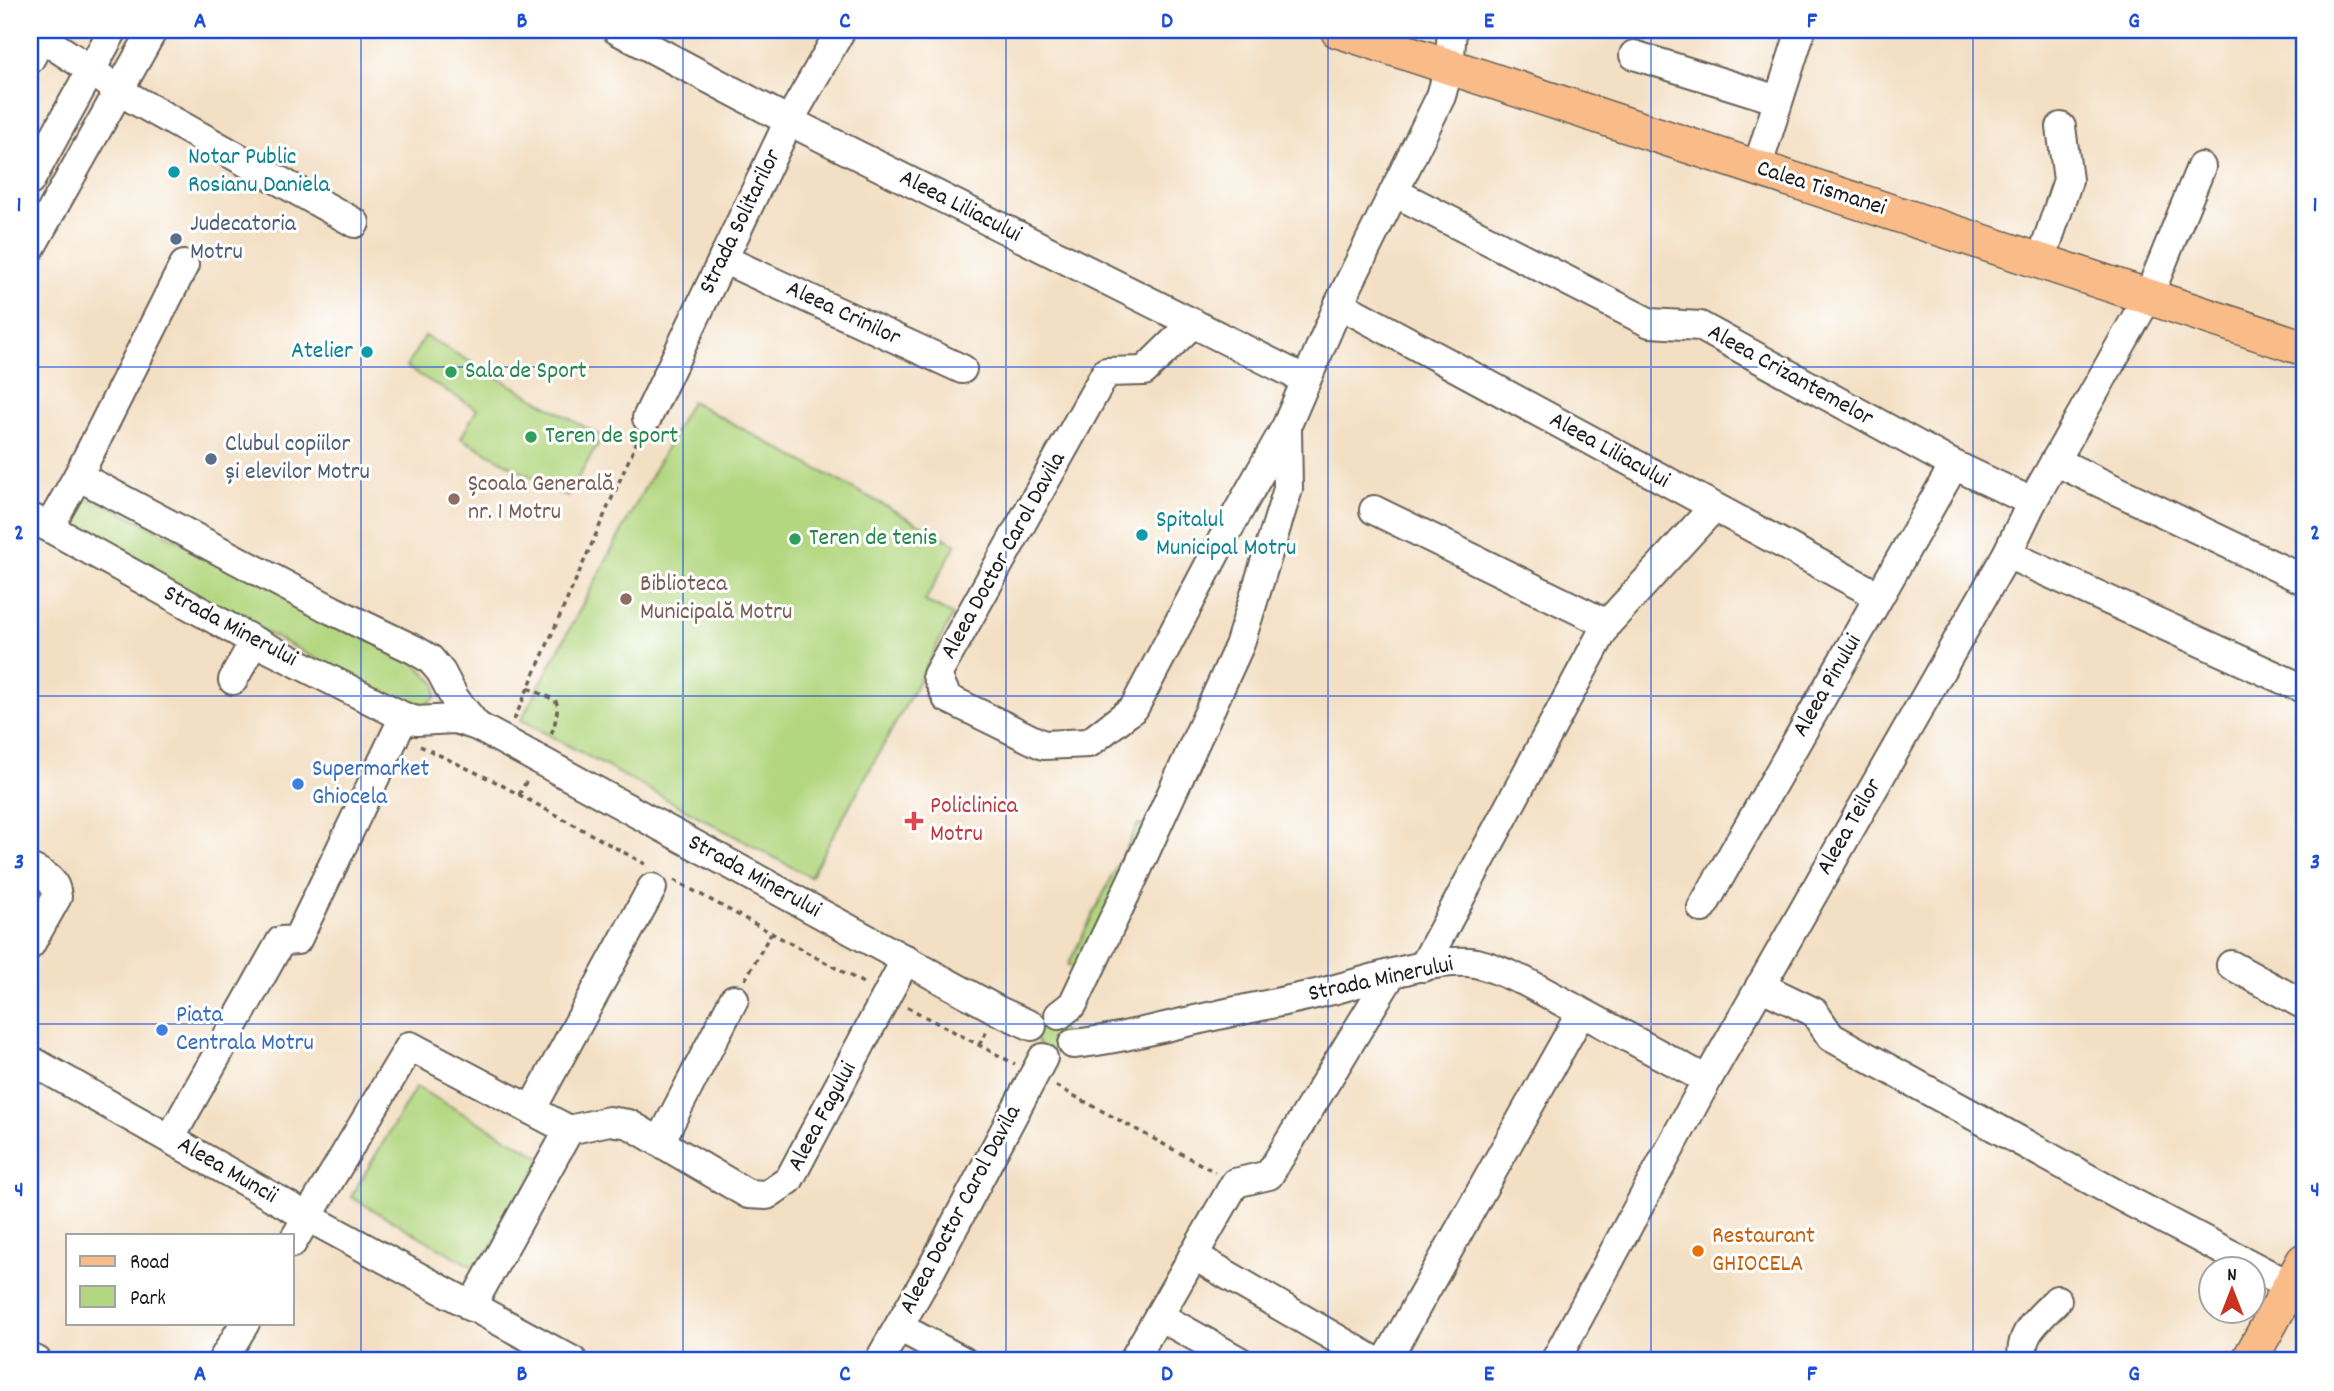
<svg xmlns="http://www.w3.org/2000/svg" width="2334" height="1391" font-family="Dekko,sans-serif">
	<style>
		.green { fill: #b3d780; stroke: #687a4e; stroke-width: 2 }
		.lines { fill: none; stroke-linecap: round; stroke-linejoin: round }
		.minor-casing { stroke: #676056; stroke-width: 32 }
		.major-casing { stroke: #676056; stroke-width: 38 }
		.path { stroke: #676056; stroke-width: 3.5; stroke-dasharray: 5 5; stroke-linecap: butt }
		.minor { stroke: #fff; stroke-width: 28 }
		.major { stroke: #f9bc89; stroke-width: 35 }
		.grid { fill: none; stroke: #1d4ed8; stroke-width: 2; stroke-opacity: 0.55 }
		.culture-dot { fill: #0f9aa8; stroke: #fff; stroke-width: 2.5 }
		.service-dot { fill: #5c6f8a; stroke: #fff; stroke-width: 2.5 }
		.leisure-dot { fill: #2e9e5b; stroke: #fff; stroke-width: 2.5 }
		.education-dot { fill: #8d6e63; stroke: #fff; stroke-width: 2.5 }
		.shop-dot { fill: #3f7fe0; stroke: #fff; stroke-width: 2.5 }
		.health-dot { fill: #e0444e; stroke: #fff; stroke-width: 2.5 }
		.food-dot { fill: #e8710a; stroke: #fff; stroke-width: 2.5 }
		.labels { text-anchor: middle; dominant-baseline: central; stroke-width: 6; stroke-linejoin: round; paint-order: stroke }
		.culture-label { font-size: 24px; fill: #0d838f; stroke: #fff; text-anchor: start }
		.street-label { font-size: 24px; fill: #1c1c1c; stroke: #fff }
		.service-label { font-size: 24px; fill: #4e5e75; stroke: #fff; text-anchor: start }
		.leisure-label { font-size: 24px; fill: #27864d; stroke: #fff; text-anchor: start }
		.education-label { font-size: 24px; fill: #785e54; stroke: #fff; text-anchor: start }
		.shop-label { font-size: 24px; fill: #366cbe; stroke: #fff; text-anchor: start }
		.health-label { font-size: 24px; fill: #be3a42; stroke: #fff; text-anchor: start }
		.food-label { font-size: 24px; fill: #c56008; stroke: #fff; text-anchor: start }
		.neatline { fill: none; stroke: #1d4ed8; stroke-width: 2.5 }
		.grid-label { font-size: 23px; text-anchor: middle; font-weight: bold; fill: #1d4ed8 }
	</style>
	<rect width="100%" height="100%" fill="#fff"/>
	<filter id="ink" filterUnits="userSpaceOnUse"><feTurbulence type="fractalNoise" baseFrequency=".0143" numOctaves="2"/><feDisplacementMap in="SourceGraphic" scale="14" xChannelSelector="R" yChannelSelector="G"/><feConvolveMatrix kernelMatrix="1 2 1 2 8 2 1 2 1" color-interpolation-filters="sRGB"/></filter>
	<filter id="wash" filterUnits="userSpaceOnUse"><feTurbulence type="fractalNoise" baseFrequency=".00686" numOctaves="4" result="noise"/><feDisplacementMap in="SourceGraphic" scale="28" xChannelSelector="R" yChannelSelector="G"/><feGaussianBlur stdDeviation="1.57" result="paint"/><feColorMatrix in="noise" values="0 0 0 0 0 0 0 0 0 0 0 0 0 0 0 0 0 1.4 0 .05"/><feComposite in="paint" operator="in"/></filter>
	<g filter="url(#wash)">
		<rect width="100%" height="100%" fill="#f3dfc3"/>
		<!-- green -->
		<g class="green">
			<path d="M 425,336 L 602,437 L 567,497 L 461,438 L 477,409 L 406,367 Z"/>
			<path d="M 691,401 L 956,544 L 925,601 L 953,615 L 915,688 L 810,877 L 521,720 Z"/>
			<path d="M 87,500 L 98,500 L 407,655 L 436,684 L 436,696 L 423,708 L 409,708 L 92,540 C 72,526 67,519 87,500 Z"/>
			<path d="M 1138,824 L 1147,828 L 1079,971 L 1068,965 Z"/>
			<circle cx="1050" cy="1036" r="14"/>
			<path d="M 416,1087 L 543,1158 L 478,1270 L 351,1197 Z"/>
		</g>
	</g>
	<g filter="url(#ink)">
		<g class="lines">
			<!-- minor casing -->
			<g class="minor-casing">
				<g id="minor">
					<path d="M 30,30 L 91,70 L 119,91 L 355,223"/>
					<path d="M 617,30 L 789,121 L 1306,380"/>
					<path d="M 1634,55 L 1778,100"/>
					<path d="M 30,59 L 46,30"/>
					<path d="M 1757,168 L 1801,30"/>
					<path d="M 30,181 L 113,30"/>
					<path d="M 1394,192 L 1650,323 L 1700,326 L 1954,465 L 2032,502"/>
					<path d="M 30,249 L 153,30"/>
					<path d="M 723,259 L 962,369"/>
					<path d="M 2041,260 L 2068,180 L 2061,127"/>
					<path d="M 1339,304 L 1879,596"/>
					<path d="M 1193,323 L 1144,371 L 1106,372 L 937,675 L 947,698 L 1043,745 L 1089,743 L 1134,708 L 1226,533 L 1287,425 L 1339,304 L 1441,96 L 1449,68 L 1452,30"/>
					<path d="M 647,418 L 789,121 L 841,30"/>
					<path d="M 2055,461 L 2304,580"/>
					<path d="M 78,476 L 332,610 L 415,650 L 430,659 L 441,672 L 455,699 L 477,726"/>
					<path d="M 1374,510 L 1607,624"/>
					<path d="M 30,517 L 254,641 L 404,717 L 416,721 L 455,719 L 477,726 L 999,1011 L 1032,1026"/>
					<path d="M 49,527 L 78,476 L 184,265"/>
					<path d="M 2007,554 L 2304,689"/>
					<path d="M 233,680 L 254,641"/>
					<path d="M 30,868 C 44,875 56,879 57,897 L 30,945"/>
					<path d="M 1702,908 L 1954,465"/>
					<path d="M 2231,965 L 2304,1005"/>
					<path d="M 1423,967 L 1607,624 L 1713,508"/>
					<path d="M 1760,986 L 1814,1012 L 1831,1037 L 2129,1201 L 2291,1286"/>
					<path d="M 1059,1015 L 1073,1004 L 1135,874 L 1239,646 L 1288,489 L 1287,428"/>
					<path d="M 1073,1044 C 1120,1039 1163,1027 1209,1017 C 1249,1008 1289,1001 1328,991 C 1368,981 1429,959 1469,962 C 1488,964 1506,974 1524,981 L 1707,1080"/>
					<path d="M 30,1060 L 308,1217 L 573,1361"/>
					<path d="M 531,1110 L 652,888"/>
					<path d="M 170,1139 L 281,941 L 297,940 L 404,717"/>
					<path d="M 660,1142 L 734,999"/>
					<path d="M 292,1243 L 410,1046 L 569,1130"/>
					<path d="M 1193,1255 L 1375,1361"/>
					<path d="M 471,1307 L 569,1130 L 609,1121 L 629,1124 L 748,1194 L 767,1195 L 789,1180 L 906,959"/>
					<path d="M 1159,1316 L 1239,1361"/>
					<path d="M 899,1327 L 963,1361"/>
					<path d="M 30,1358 L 37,1361"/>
					<path d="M 222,1361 L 245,1323"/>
					<path d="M 879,1361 L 932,1268 L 1043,1058"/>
					<path d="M 1133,1361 L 1235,1183 L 1269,1175 L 1391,975"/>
					<path d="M 1386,1361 L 1581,1013"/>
					<path d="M 1555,1361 L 1707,1080 L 2007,554 L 2032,502 L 2149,295 L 2201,167"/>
					<path d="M 2023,1361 C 2018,1333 2039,1319 2057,1300"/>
				</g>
			</g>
			<!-- major casing -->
			<g class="major-casing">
				<g id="major">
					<path d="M 1338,30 L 2304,348"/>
					<path d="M 2249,1361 L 2304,1261"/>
				</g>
			</g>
			<!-- path -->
			<g class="path">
				<path d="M 528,688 L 555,700 L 558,706 L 554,728 L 549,737"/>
				<path d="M 514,720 L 638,439"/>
				<path d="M 420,746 L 496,782 L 645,864"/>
				<path d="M 519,795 L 528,778"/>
				<path d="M 674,880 L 867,985"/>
				<path d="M 745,980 L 771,933"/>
				<path d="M 907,1007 L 1015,1064"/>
				<path d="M 979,1045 L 987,1031"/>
				<path d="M 1056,1086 L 1215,1172"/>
			</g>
			<!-- minor -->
			<use href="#minor" class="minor"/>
			<!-- major -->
			<use href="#major" class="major"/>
		</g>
	</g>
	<!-- grid -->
	<path class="grid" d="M 361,30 L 361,1361M 683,30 L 683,1361M 1006,30 L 1006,1361M 1328,30 L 1328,1361M 1651,30 L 1651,1361M 1973,30 L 1973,1361M 30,367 L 2304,367M 30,696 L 2304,696M 30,1024 L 2304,1024"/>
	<!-- markers -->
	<g class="culture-dot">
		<circle cx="174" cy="172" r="7"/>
		<circle cx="367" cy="352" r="7"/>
		<circle cx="1142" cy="535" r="7"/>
	</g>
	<g class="service-dot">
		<circle cx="176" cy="239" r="7"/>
		<circle cx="211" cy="459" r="7"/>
	</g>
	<g class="leisure-dot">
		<circle cx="451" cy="372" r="7"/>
		<circle cx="531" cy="437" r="7"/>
		<circle cx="795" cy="539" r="7"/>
	</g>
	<g class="education-dot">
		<circle cx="454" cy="499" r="7"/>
		<circle cx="626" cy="599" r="7"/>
	</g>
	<g class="shop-dot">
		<circle cx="298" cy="784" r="7"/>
		<circle cx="162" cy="1030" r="7"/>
	</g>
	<path class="health-dot" d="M910.5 810.5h7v7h7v7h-7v7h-7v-7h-7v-7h7z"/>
	<circle class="food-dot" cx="1698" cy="1251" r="7"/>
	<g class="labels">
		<!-- culture labels -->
		<g class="culture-label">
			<text x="188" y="158">Notar Public<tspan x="188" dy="28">Rosianu Daniela</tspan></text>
			<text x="353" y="352" text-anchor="end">Atelier</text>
			<text x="1156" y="521">Spitalul<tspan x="1156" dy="28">Municipal Motru</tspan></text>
		</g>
		<!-- street labels -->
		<g class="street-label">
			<text transform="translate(1821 189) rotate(18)">Calea Tismanei</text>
			<text transform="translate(960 207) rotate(27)">Aleea Liliacului</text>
			<text transform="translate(741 222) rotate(-64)">Strada Solitarilor</text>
			<text transform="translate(843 314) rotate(25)">Aleea Crinilor</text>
			<text transform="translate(1790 376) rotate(29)">Aleea Crizantemelor</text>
			<text transform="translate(1609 451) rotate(29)">Aleea Liliacului</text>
			<text transform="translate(1004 556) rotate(-61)">Aleea Doctor Carol Davila</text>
			<text transform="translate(230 627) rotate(28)">Strada Minerului</text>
			<text transform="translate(1828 686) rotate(-60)">Aleea Pinului</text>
			<text transform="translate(1850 827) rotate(-60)">Aleea Teilor</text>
			<text transform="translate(754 877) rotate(29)">Strada Minerului</text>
			<text transform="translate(1381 980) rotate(-12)">Strada Minerului</text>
			<text transform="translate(823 1117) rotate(-62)">Aleea Fagului</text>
			<text transform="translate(227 1171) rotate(30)">Aleea Muncii</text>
			<text transform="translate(961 1210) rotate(-62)">Aleea Doctor Carol Davila</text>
		</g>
		<!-- service labels -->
		<g class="service-label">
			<text x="190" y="225">Judecatoria<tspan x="190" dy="28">Motru</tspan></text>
			<text x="225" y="445">Clubul copiilor<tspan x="225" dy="28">și elevilor Motru</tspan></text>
		</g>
		<!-- leisure labels -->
		<g class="leisure-label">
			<text x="465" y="372">Sala de Sport</text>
			<text x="545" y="437">Teren de sport</text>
			<text x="809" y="539">Teren de tenis</text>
		</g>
		<!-- education labels -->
		<g class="education-label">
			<text x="468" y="485">Școala Generală<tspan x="468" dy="28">nr. 1 Motru</tspan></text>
			<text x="640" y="585">Biblioteca<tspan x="640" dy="28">Municipală Motru</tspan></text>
		</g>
		<!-- shop labels -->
		<g class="shop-label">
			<text x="312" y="770">Supermarket<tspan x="312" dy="28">Ghiocela</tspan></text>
			<text x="176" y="1016">Piata<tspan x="176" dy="28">Centrala Motru</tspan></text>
		</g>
		<!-- health labels -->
		<g class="health-label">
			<text x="930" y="807">Policlinica<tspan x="930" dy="28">Motru</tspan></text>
		</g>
		<!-- food labels -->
		<g class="food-label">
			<text x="1712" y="1237">Restaurant<tspan x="1712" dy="28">GHIOCELA</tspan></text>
		</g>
	</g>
	<!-- margin -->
	<rect width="2334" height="1391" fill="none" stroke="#fff" stroke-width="77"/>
	<!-- legend -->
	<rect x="66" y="1234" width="228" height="91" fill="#ffffff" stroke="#a4a4a4" stroke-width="2"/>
	<rect x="80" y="1256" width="35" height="10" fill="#f9bc89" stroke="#a4a4a4" stroke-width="2"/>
	<text x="130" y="1268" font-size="21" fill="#1c1c1c">Road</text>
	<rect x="80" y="1286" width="35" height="21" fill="#b3d780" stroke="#a4a4a4" stroke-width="2"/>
	<text x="130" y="1304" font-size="21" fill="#1c1c1c">Park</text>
	<!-- north arrow -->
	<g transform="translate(2232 1290)"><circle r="33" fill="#ffffff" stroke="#a4a4a4" stroke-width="2"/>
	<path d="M0-5L12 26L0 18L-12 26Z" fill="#c8321e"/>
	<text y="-10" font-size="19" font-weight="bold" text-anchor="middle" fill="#1c1c1c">N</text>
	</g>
	<rect x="38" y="38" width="2258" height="1314" class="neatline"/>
	<g class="grid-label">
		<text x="200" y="27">A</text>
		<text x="522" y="27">B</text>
		<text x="845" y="27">C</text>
		<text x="1167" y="27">D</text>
		<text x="1489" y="27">E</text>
		<text x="1812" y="27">F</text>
		<text x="2134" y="27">G</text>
		<text x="19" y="211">1</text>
		<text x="2315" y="211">1</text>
		<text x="19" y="539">2</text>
		<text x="2315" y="539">2</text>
		<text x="19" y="868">3</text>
		<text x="2315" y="868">3</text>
		<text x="19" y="1196">4</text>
		<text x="2315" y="1196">4</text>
		<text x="200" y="1380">A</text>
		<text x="522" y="1380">B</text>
		<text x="845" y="1380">C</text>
		<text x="1167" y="1380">D</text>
		<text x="1489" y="1380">E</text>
		<text x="1812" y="1380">F</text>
		<text x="2134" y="1380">G</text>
	</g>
</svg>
